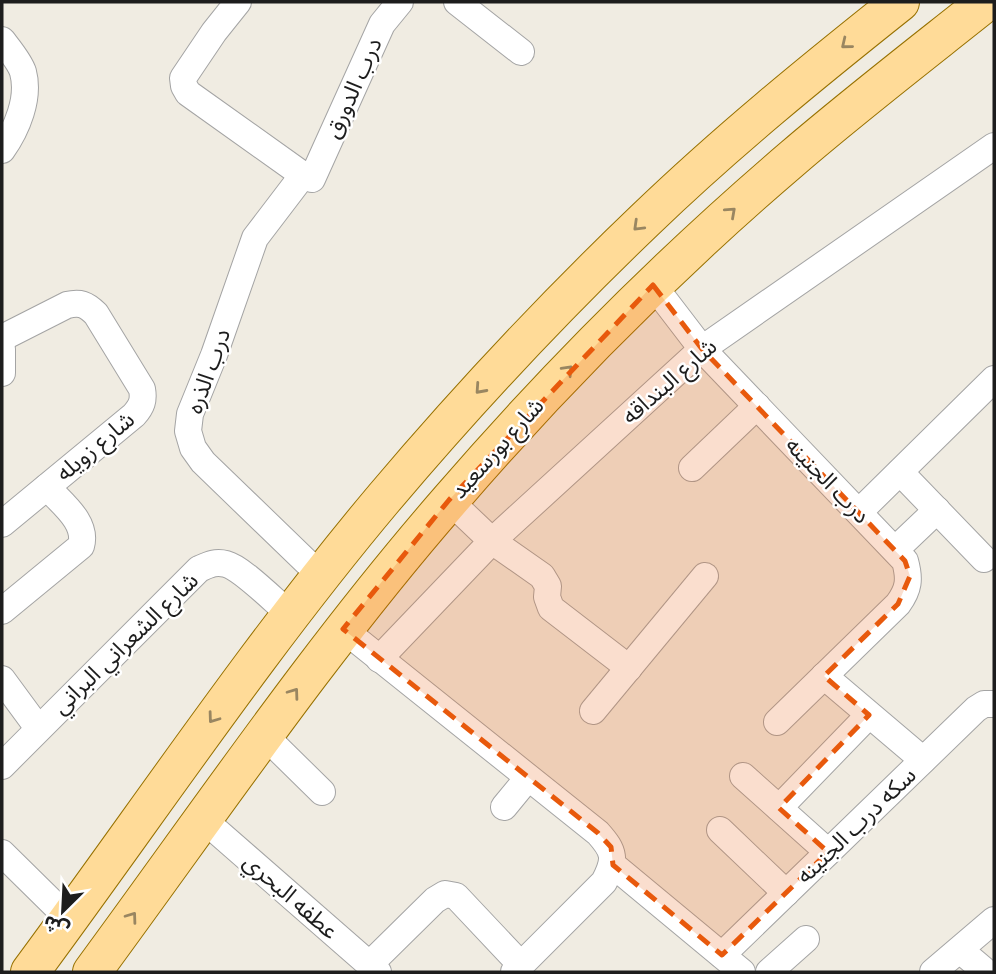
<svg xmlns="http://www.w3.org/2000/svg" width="996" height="974" font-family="'Fira Sans Condensed','Noto Sans Arabic',sans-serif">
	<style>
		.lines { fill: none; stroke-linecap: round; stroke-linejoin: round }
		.street-casing { stroke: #a4a4a4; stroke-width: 28 }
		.primary-casing { stroke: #977100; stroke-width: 40 }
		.street { stroke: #fff; stroke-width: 26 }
		.primary { stroke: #ffdb98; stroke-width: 38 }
		.oneway { stroke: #998661 }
		.marked { fill: #e8590c; fill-opacity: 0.2; stroke: #e8590c; stroke-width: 5; stroke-dasharray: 14 9; stroke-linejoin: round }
		.labels { text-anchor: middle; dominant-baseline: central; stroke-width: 5; stroke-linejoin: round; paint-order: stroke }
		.street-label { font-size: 23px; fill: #1d1d1d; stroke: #fff }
	</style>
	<rect width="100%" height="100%" fill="#f0ece2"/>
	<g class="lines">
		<!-- street casing -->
		<g class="street-casing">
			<g id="street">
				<path d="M 238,2 L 214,32 L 183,78 L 184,86 L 188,93 L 303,175 L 312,179 L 382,24 L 400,2"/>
				<path d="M 457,2 L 521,52"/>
				<path d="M 2,40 C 8,48 20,62 23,72 C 30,98 17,129 2,150"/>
				<path d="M 303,175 L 255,238 L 214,355 L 190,414 L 188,431 L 193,448 L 203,462 L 322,577"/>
				<path d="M 653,285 L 702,349 L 905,561 C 910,579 909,589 898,604 L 777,722"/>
				<path d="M 2,338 L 67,305 C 80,302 86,304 96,314 L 142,389 C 144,400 142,406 134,415 L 2,524"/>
				<path d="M 2,349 L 2,373"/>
				<path d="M 692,468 L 757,406"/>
				<path d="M 900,472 L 984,559"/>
				<path d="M 449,500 L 492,541 L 542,576 L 548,586 L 547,597 L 551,608 L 629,668"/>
				<path d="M 859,512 L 994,379"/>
				<path d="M 895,550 L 937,510"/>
				<path d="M 2,611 L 81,546 C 88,522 61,503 47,487"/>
				<path d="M 343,629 L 598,833 C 615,852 616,859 604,882 L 514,972"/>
				<path d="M 379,659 L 492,541 L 702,349 L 994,146"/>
				<path d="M 824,676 L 923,760"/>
				<path d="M 2,679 L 38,728"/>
				<path d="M 593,711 L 705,576"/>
				<path d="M 264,735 L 322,792"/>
				<path d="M 2,766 L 199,569 C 208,565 215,561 226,564 C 242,568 276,603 291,615"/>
				<path d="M 743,776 L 828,852"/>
				<path d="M 504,807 L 527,779"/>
				<path d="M 779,808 L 869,715"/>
				<path d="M 204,820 L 378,972"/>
				<path d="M 720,830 L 786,893"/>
				<path d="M 2,853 L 69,919"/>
				<path d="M 613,865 L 742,972"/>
				<path d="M 960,950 L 986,972"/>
				<path d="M 722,955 L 976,709 L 984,704 L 994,704"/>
				<path d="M 369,965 L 435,900 L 445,894 L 456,896 L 521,965"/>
				<path d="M 769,972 L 806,939"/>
				<path d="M 933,972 L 994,920"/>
			</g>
		</g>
		<!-- primary casing -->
		<g class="primary-casing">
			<g id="primary">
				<path d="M 30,972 C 147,814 257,649 384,498 C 466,401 553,308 645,220 C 726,142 812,72 900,2"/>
				<path d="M 92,972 C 209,813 320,649 450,500 C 556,377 671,262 794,157 C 857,103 922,53 986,2"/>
			</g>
		</g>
		<!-- street -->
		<use href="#street" class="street"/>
		<!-- primary -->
		<use href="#primary" class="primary"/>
	</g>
	<!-- one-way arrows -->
	<defs><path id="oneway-chevron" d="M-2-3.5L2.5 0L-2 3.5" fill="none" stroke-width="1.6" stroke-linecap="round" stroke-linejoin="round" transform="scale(1.75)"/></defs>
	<g class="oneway">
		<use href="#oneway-chevron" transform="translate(846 44) rotate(141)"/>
		<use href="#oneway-chevron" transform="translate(731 212) rotate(-42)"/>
		<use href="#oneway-chevron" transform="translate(638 226) rotate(136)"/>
		<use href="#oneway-chevron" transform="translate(568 370) rotate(-47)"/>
		<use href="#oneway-chevron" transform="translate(480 389) rotate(132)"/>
		<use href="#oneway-chevron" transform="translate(294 693) rotate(-54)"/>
		<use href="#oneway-chevron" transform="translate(213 718) rotate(126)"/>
		<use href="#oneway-chevron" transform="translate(132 917) rotate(-54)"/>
	</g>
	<!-- marked area -->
	<path class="marked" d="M 653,285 L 702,349 L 905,561 L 910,576 L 898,604 L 824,676 L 869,715 L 779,808 L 828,852 L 722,955 L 613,865 L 611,847 L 598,833 L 343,629 L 449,500 Z"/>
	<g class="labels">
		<!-- street labels -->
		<g class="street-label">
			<text transform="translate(353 88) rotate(-66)">درب الدورق</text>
			<text transform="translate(208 371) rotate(-70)">درب الذره</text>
			<text transform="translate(669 381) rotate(-41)">شارع البنداقه</text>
			<text transform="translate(95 446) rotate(-40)">شارع زويله</text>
			<text transform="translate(497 448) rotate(-48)">شارع بورسعيد</text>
			<text transform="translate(828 480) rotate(46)">درب الجنينه</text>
			<text transform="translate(125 643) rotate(-44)">شارع الشعراني البراني</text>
			<text transform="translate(856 825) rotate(-44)">سكه درب الجنينه</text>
			<text transform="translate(291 896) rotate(41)">عطفه البحري</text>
		</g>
	</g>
	<!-- border -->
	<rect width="996" height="974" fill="none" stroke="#1d1d1d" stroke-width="7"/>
	<!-- north arrow -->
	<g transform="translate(63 911) rotate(204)" stroke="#ffffff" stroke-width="5" paint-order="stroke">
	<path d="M0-5L12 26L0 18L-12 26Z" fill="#1d1d1d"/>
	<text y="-10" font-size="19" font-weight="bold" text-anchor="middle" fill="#1d1d1d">ش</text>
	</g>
</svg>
